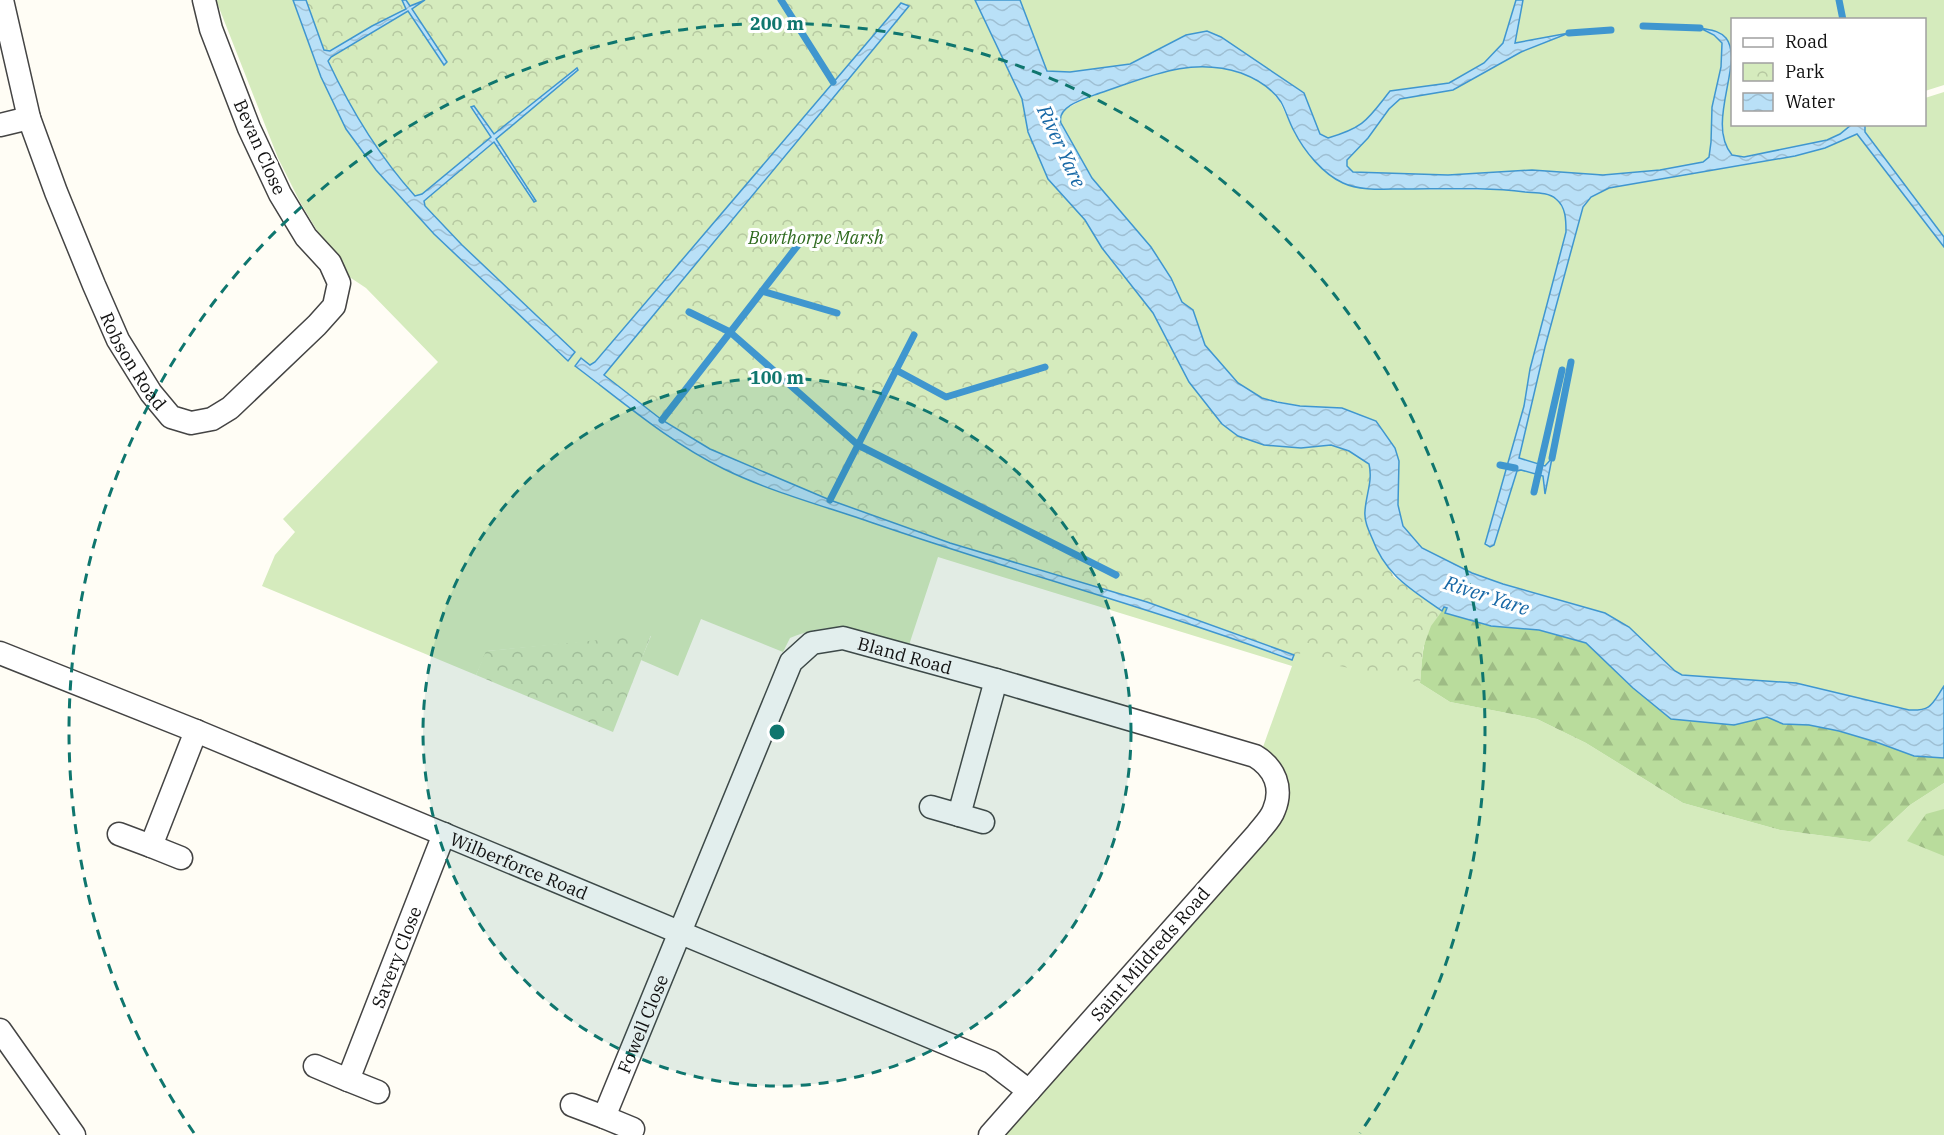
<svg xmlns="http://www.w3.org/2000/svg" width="1944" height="1135" font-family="'IBM Plex Serif',serif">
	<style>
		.grass { fill: #d5ebbd }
		.forest { fill: url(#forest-firs) }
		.park { fill: url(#park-crowns) }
		.water { fill: url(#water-waves); stroke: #3f96cf; stroke-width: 1.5 }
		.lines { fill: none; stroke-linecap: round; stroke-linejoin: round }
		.stream { stroke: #3f96cf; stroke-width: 7 }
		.minor-casing { stroke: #444; stroke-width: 25 }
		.minor { stroke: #fff; stroke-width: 22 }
		.ring { fill: none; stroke: #0f766e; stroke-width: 3; stroke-dasharray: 10 8 }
		.labels { text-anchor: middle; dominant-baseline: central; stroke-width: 6; stroke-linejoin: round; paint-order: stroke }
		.street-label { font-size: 18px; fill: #111; stroke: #fff }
		.park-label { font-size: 18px; font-style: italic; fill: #2f6b1f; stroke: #fff }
		.water-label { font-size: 20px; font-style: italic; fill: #1768a6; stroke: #fff }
		.centre { fill: #0f766e; stroke: #fff; stroke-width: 3 }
		.ring-label { font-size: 18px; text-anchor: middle; font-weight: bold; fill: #0f766e; stroke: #fff; stroke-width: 6; stroke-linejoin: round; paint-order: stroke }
	</style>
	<defs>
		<pattern id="forest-firs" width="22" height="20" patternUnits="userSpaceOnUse" patternTransform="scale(1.5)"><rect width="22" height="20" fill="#b9dc9c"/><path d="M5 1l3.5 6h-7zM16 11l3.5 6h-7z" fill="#9ebc85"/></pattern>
		<pattern id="park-crowns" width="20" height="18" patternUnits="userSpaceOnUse" patternTransform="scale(1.5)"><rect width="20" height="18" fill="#d5ebbd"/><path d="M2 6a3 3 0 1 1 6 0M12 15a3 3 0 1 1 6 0" fill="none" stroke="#b6c8a1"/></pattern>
		<pattern id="water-waves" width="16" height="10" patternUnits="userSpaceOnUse" patternTransform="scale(1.5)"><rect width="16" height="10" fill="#b9e0f7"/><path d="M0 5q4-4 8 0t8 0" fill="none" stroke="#9ebfd3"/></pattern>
	</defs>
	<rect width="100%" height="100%" fill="#fffdf5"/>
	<!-- grass -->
	<g class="grass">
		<path d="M 216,0 L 975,0 L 1028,132 L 1394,577 L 1442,611 L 1431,626 L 1423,648 L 1420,683 L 1450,702 L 1537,719 L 1586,743 L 1683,803 L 1780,830 L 1870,842 L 1910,805 L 1944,783 L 1944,1135 L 1005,1135 L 1174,945 L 1277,825 C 1295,786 1294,776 1263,747 L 1292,666 L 938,557 L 909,645 C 864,632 837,618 790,638 L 783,652 L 701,619 L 678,676 L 641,660 L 651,636 L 487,651 L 476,675 L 262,586 L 275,555 L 295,532 L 283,519 L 438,362 L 366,288 L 348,276 L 331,254 L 300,202 L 278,158 Z"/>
		<path d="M 1020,0 L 1516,0 L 1503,43 L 1484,63 L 1449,83 L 1390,91 C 1367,120 1365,127 1328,138 L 1320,134 L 1304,92 L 1186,35 L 1130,64 L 1070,72 L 1047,71 Z"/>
		<path d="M 1523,0 L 1944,0 L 1944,85 L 1925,91 L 1924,20 L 1732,20 L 1732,124 L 1851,125 L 1840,134 L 1827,140 L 1744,157 L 1732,155 L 1725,147 L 1722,114 L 1731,64 L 1727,39 L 1703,30 L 1714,35 L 1722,43 L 1721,67 L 1712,107 L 1711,142 L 1709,157 L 1703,162 L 1660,170 L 1603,175 L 1532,170 L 1448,175 L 1353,172 L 1347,166 L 1347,160 L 1368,138 L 1389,109 L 1400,99 L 1453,90 L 1521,52 L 1565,35 L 1514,43 Z"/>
		<path d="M 1205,66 L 1222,67 L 1254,78 L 1269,88 L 1280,102 L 1295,134 L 1345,184 L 1369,189 L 1512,190 L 1548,194 L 1557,199 L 1566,215 L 1566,232 L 1530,369 L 1524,406 L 1485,544 L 1490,547 L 1494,545 L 1517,471 L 1521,470 L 1543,476 L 1544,490 L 1551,459 L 1545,466 L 1519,459 L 1545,347 L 1582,207 L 1591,197 L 1609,188 L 1795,156 L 1825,148 L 1857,134 L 1944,247 L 1944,686 C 1932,704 1932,711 1909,710 L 1796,683 L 1682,675 L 1675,671 L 1605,613 L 1503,584 L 1472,573 L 1422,548 L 1403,526 L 1398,505 L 1399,461 L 1300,406 L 1262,398 L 1238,383 L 1205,345 L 1193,310 L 1182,302 L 1171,278 L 1151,247 L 1092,178 L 1061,123 L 1059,116 L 1062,111 L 1086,98 L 1169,70 Z"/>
		<path d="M 1944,92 L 1944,237 L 1865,132 L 1865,125 L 1924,124 L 1925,98 Z"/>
	</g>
	<!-- forest -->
	<g class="forest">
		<path d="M 1444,606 L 1447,608 L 1445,613 L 1491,626 L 1539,630 L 1586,643 L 1633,688 L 1734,725 L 1767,717 L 1783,724 L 1809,725 L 1839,731 L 1876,742 L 1914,756 L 1943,756 L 1944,758 L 1944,783 L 1910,805 L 1870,842 L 1780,830 L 1683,803 L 1586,743 L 1537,719 L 1450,702 L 1420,683 C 1422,664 1422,643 1430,626 C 1434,619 1441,614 1444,606 Z"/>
		<path d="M 1944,809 L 1944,856 L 1907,841 L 1926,814 Z"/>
	</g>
	<!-- park -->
	<g class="park">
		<path d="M 306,0 L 975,0 L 1022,99 L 1028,132 L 1048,179 L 1085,220 L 1102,248 L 1153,313 L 1189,382 L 1301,448 L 1331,445 L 1349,451 L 1369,464 L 1371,475 L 1365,512 L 1366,524 L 1394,577 L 1442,611 L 1431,626 L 1423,648 L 1420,683 L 1325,663 L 1313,644 L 1303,642 L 1300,654 L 1294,655 C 1244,637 1193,617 1142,601 C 1023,565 904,531 789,482 C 763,471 734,462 709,448 C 630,406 565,343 501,282 C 442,227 383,170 346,98 C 330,66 318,33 306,0 Z"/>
		<path d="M 651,635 L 613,732 L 476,675 L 486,651 Z"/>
	</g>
	<!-- water -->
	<g class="water">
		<path d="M 293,0 L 306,0 L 324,50 L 330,51 L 372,26 L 406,9 L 402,0 L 406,0 L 410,6 L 425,0 L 412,9 L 447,62 L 444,65 L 408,11 L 331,57 L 328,61 C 351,110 379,156 415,196 L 422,194 L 491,137 L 471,107 L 474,106 L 494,134 L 577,68 L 578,70 L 496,139 L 536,201 L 534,202 L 494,142 L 424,201 L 425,206 L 462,245 L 575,352 L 568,361 L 434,234 L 376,170 L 346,129 L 321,77 Z"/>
		<path d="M 975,0 L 1020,0 L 1047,71 L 1070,72 L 1130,64 L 1186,35 L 1207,31 L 1221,37 L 1304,93 L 1320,134 L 1328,138 C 1365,127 1367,120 1390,91 L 1449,83 L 1484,63 L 1503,43 L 1516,0 L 1523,0 L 1515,43 L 1569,33 L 1521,52 L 1453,90 L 1400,99 L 1389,109 L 1368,138 L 1347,160 L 1347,166 L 1353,172 L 1448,175 L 1532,170 L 1603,175 L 1660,170 L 1703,162 L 1709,157 L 1711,142 L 1712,107 L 1721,67 L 1722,43 L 1714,35 L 1700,28 C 1709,30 1719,30 1726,38 C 1745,62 1705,123 1732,155 L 1744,157 L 1827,140 L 1840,134 L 1851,125 L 1865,125 L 1865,132 L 1944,237 L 1944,247 L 1857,134 L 1825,148 L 1795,156 L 1609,188 L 1591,197 L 1583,207 L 1545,347 L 1519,458 L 1545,466 L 1552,458 L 1545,494 L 1543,476 L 1521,470 L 1517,471 L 1494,545 L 1490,547 L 1485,544 L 1524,406 L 1530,369 L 1566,232 C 1566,220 1566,207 1556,199 C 1548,192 1535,193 1525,192 C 1485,187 1443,189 1402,189 C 1384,189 1360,191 1343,183 C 1323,174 1304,151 1294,131 C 1289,122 1286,111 1281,102 C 1271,87 1257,79 1241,73 C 1190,56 1148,77 1100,93 C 1087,98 1056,106 1061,123 L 1092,178 L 1151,247 L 1171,278 L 1182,302 L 1193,310 L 1205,345 L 1238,383 L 1262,398 L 1277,402 L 1300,406 L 1342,408 L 1376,421 L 1395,448 L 1399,461 L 1398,505 L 1403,526 L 1422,548 L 1472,573 L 1503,584 L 1605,613 L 1629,627 L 1675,671 L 1682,675 L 1796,683 L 1909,710 C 1932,711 1932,704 1944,686 L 1944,758 L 1914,756 L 1876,742 L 1839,731 L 1809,725 L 1783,724 L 1767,717 L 1734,725 L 1671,719 L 1633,688 L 1586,643 L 1539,630 L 1491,626 L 1445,613 L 1447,608 L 1444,607 L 1442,611 C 1411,589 1386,576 1372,538 C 1368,529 1364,520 1365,511 C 1366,494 1373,481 1369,464 L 1349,451 L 1331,445 L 1301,448 L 1264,445 L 1238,436 L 1222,424 L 1189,382 L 1153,313 L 1102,248 L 1085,220 L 1048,179 L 1028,132 L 1022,99 Z"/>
		<path d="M 901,3 L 909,6 L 604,375 L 662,420 L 710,449 L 830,500 L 950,543 L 1147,602 L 1294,655 L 1292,660 C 1155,609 1012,571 873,523 C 824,506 771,492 724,469 C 669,442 623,402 575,366 L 581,358 L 590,365 L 595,362 Z"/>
	</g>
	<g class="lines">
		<!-- stream -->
		<g class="stream">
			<path d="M 781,0 L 833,82"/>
			<path d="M 1839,0 L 1843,20"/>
			<path d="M 1643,26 L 1700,28"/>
			<path d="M 1569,33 L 1611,30"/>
			<path d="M 762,291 L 837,313"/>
			<path d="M 689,312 L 730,332 L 858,445 L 1116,575"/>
			<path d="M 896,370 L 946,397 L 1045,367"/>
			<path d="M 662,420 L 798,245"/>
			<path d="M 1552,458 L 1571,362"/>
			<path d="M 1500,465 L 1515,468"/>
			<path d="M 1534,492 L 1562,370"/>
			<path d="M 830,500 L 914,335"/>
		</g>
		<!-- minor casing -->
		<g class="minor-casing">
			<g id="minor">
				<path id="s1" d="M 2,0 L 29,118 L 56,192 L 94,285 L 118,340 L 151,393 L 171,417 L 191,423 L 212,419 L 230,408 L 317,325 L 334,306 L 339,283 L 330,263 L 306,237 L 280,194 L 249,128 L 211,29 L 204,0"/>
				<path d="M 0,125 L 29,118"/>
				<path id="s2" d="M 0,653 L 196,731 L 991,1062 L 1029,1091"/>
				<path d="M 931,807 L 959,815 L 996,680"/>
				<path d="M 959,815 L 983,822"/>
				<path d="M 119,834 L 151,846 L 196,731"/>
				<path d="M 151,846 L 181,858"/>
				<path d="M 0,1030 L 74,1135"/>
				<path id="s3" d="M 315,1066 L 348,1080 L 444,834"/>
				<path d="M 348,1080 L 378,1092"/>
				<path id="s4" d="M 572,1105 L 604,1117 L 791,662 L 812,643 L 843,638 L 996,680 L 1255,756 C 1275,768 1283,788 1274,810 C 1271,819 1262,827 1257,834 L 990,1135"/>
				<path d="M 604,1117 L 633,1129"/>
			</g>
		</g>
		<!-- minor -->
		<use href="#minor" class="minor"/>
	</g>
	<!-- distance rings -->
	<circle cx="777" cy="732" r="354" fill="#0f766e" fill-opacity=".12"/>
	<g class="ring">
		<circle cx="777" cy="732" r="354"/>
		<path d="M194 1133A708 708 0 1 1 1360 1133"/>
	</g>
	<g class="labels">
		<!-- street labels -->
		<g class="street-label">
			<text transform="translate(260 147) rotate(66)">Bevan Close</text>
			<text stroke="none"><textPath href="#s1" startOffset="386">Robson Road</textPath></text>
			<text stroke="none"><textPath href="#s4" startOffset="650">Bland Road</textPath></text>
			<text stroke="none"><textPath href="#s2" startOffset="561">Wilberforce Road</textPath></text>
			<text transform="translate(1150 954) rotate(-49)">Saint Mildreds Road</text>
			<text stroke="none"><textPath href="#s3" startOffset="168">Savery Close</textPath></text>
			<text stroke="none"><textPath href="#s4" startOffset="135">Fowell Close</textPath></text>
		</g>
		<!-- park labels -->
		<g class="park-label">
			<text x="816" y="237">Bowthorpe Marsh</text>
		</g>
		<!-- water labels -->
		<g class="water-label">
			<text transform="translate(1062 146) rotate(65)">River Yare</text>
			<text transform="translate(1487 595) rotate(18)">River Yare</text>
		</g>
	</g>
	<circle cx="777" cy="732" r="9" class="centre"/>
	<g class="ring-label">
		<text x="777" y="30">200 m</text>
		<text x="777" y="384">100 m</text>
	</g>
	<!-- legend -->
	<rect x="1731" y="18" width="195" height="108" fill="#ffffff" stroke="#a0a0a0" stroke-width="1.5"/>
	<rect x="1743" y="38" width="30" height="9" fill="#ffffff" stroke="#a0a0a0" stroke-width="1.5"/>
	<text x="1785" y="48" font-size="18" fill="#111111">Road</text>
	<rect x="1743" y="63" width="30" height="18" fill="url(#park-crowns)" stroke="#a0a0a0" stroke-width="1.5"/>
	<text x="1785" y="78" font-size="18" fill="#111111">Park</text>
	<rect x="1743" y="93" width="30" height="18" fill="url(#water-waves)" stroke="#a0a0a0" stroke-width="1.5"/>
	<text x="1785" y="108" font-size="18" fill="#111111">Water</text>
</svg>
